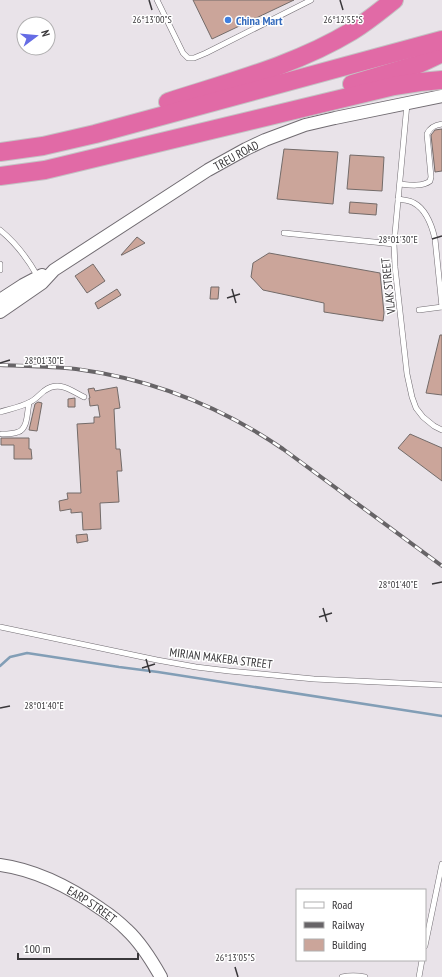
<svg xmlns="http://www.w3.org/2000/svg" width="442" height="977" font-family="'PT Sans Narrow',sans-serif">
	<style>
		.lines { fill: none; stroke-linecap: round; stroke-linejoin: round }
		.stream { stroke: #829eb6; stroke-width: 2.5 }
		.building { fill: #cba59a; stroke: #736b69 }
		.service-casing { stroke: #716c72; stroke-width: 6 }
		.tertiary-casing { stroke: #716c72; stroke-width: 14 }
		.motorway-casing { stroke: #c4c3c4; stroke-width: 20 }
		.service { stroke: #fff; stroke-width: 5 }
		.tertiary { stroke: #fff; stroke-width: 12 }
		.motorway { stroke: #e16aa6; stroke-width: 18 }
		.rail-casing { stroke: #676467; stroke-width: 4 }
		.rail { stroke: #fff; stroke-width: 2.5; stroke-dasharray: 8; stroke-linecap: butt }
		.ticks { fill: none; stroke: #39373a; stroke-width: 1.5 }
		.shop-dot { fill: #3f7fe0; stroke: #fff; stroke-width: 1.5 }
		.labels { text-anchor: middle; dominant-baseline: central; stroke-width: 3; stroke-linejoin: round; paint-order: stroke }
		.shop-label { font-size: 12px; font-weight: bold; fill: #366cbe; stroke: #fff; text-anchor: start }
		.street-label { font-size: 12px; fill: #39373a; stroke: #fff }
		.ticks-label { font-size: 10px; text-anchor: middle; fill: #39373a; stroke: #fff; stroke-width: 3; stroke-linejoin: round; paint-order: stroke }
	</style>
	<rect width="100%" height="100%" fill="#e9e3e9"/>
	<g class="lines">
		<!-- stream -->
		<path class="stream" d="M 0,666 L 10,657 L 27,653 L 119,667 L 158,672 L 442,716"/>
	</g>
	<!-- building -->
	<g class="building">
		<path d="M 193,0 L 294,0 L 212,39 Z"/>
		<path d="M 442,129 L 442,171 L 435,172 L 431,135 L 435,130 Z"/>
		<path d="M 284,149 L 338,152 L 333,204 L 277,199 Z"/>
		<path d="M 350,155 L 384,157 L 382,191 L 347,189 Z"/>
		<path d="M 350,202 L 377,204 L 376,215 L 349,213 Z"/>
		<path d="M 137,237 L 145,243 L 122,255 L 121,255 Z"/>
		<path d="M 269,253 L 380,273 L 384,313 L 383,321 L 324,312 L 324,303 L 263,290 L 251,277 L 253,263 Z"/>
		<path d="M 93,264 L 105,281 L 87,293 L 75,276 Z"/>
		<path d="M 211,287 L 219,287 L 218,299 L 210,299 Z"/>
		<path d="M 117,289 L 121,295 L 98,309 L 95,303 Z"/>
		<path d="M 440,335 L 442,335 L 442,395 L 426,393 Z"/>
		<path d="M 117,387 L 120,408 L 114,409 L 116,449 L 120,449 L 122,471 L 117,471 L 119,502 L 100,503 L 101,529 L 83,530 L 82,512 L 71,513 L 71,509 L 60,511 L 59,501 L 68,499 L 67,493 L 81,493 L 77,424 L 94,423 L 94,417 L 100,417 L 98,405 L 90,406 L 89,398 L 90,398 L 88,389 L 94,388 L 95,391 Z"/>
		<path d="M 75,398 L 75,407 L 68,407 L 68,399 Z"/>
		<path d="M 38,402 L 42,403 L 37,431 L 29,430 L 35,404 Z"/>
		<path d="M 410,434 L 442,448 L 442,481 L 398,448 Z"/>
		<path d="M 1,438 L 29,438 L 29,449 L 31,449 L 32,459 L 14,459 L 14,445 L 1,445 Z"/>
		<path d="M 87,534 L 88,541 L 77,543 L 76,535 Z"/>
	</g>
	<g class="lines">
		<!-- service casing -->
		<g class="service-casing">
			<g id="service">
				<path d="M 157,0 L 183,53 L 188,58 L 194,58 L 206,53 L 311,0"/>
				<path d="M 407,104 L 394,244 L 395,267 L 407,374 L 412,397 L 416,408 L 423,417 L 434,426 L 442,430"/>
				<path d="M 400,184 C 409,185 422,187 430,181 L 431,177 L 427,134 C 430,127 435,125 442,124"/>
				<path d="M 398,199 C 403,200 410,200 414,203 C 427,210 432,226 435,239 L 442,307"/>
				<path d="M 0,230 C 16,243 28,259 38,277"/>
				<path d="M 284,233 L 394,244"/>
				<path d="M 0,264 L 0,270"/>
				<path d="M 419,310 L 442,307"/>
				<path d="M 0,412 C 10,409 21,407 30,402 C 35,400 39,395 44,391 C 59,380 70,390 84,397"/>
				<path d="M 2,434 C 7,434 13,434 18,432 C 28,429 27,412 29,403"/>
				<path d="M 0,627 L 157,660 L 196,667 L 229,671 L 314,679 L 442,685"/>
				<path d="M 425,946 L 442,864"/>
				<path d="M 342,977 C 350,975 356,975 365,977"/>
				<path d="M 419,977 L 422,960"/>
			</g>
		</g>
		<!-- tertiary casing -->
		<g class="tertiary-casing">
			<g id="tertiary">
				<path d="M 0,300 L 23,285 L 42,275"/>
				<path id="s1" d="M 0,312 L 42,283 L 54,270 L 208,170 L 246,149 L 265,140 L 305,125 L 335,118 L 442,96"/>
				<path id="s2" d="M 0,865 C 37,870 71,888 101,909 C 110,915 119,922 127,930 C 141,943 152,961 161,977"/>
			</g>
		</g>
		<!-- motorway casing -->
		<g class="motorway-casing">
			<g id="motorway">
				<path d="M 352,84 L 419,64 L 442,53"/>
				<path d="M 168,102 C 230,82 296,65 352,31 C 367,22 380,11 394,0"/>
				<path d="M 0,152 L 43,146 L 95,134 L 442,40"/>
				<path d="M 0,176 L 45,170 L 394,86 L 420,82 L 442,80"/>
			</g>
		</g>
		<!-- service -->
		<use href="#service" class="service"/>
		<!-- tertiary -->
		<use href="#tertiary" class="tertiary"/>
		<!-- motorway -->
		<use href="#motorway" class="motorway"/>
		<!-- rail casing -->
		<g class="rail-casing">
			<path id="rail" d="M 0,365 C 25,366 51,366 76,369 C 151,379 220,406 283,449 L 442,566"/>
		</g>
		<!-- rail -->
		<use href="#rail" class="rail"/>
	</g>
	<!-- ticks -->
	<path class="ticks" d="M 149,0 L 152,10M 340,0 L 343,10M 432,239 L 442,236M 232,289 L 236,303M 227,298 L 240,294M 0,363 L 10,360M 432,584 L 442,582M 323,608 L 327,622M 319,617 L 332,613M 146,659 L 150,673M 142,668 L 155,664M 0,708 L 10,706M 235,967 L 238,977"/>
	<!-- markers -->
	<circle class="shop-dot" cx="228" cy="20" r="4"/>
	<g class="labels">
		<!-- shop labels -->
		<g class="shop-label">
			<text x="236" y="20">China Mart</text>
		</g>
		<!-- street labels -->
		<g class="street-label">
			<text stroke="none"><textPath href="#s1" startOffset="284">TREU ROAD</textPath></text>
			<text transform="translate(388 286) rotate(-96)">VLAK STREET</text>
			<text transform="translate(221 658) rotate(7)">MIRIAN MAKEBA STREET</text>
			<text stroke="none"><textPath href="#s2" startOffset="101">EARP STREET</textPath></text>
		</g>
	</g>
	<g class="ticks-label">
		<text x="152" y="23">26°13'00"S</text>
		<text x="343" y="23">26°12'55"S</text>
		<text x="398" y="243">28°01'30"E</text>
		<text x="44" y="364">28°01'30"E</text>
		<text x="398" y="588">28°01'40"E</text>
		<text x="44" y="709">28°01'40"E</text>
		<text x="235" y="961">26°13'05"S</text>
	</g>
	<!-- legend -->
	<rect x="296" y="889" width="130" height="72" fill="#ffffff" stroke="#b0afb0"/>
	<rect x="304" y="902" width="20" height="6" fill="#ffffff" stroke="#b0afb0"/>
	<text x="332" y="909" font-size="12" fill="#39373a">Road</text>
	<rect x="304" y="922" width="20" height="6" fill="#676467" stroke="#b0afb0"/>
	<text x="332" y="929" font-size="12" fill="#39373a">Railway</text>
	<rect x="304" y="939" width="20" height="12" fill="#cba59a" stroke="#b0afb0"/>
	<text x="332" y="949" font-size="12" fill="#39373a">Building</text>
	<!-- north arrow -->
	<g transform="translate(36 36) rotate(74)"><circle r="19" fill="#ffffff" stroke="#b0afb0"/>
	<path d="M0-3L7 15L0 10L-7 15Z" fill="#656ce5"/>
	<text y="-6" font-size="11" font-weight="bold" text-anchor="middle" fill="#39373a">N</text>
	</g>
	<!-- scale -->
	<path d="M18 953v6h120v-6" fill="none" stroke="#39373a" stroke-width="2"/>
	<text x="24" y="953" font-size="12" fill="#39373a" stroke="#ffffff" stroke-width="3" paint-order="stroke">100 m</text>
</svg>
